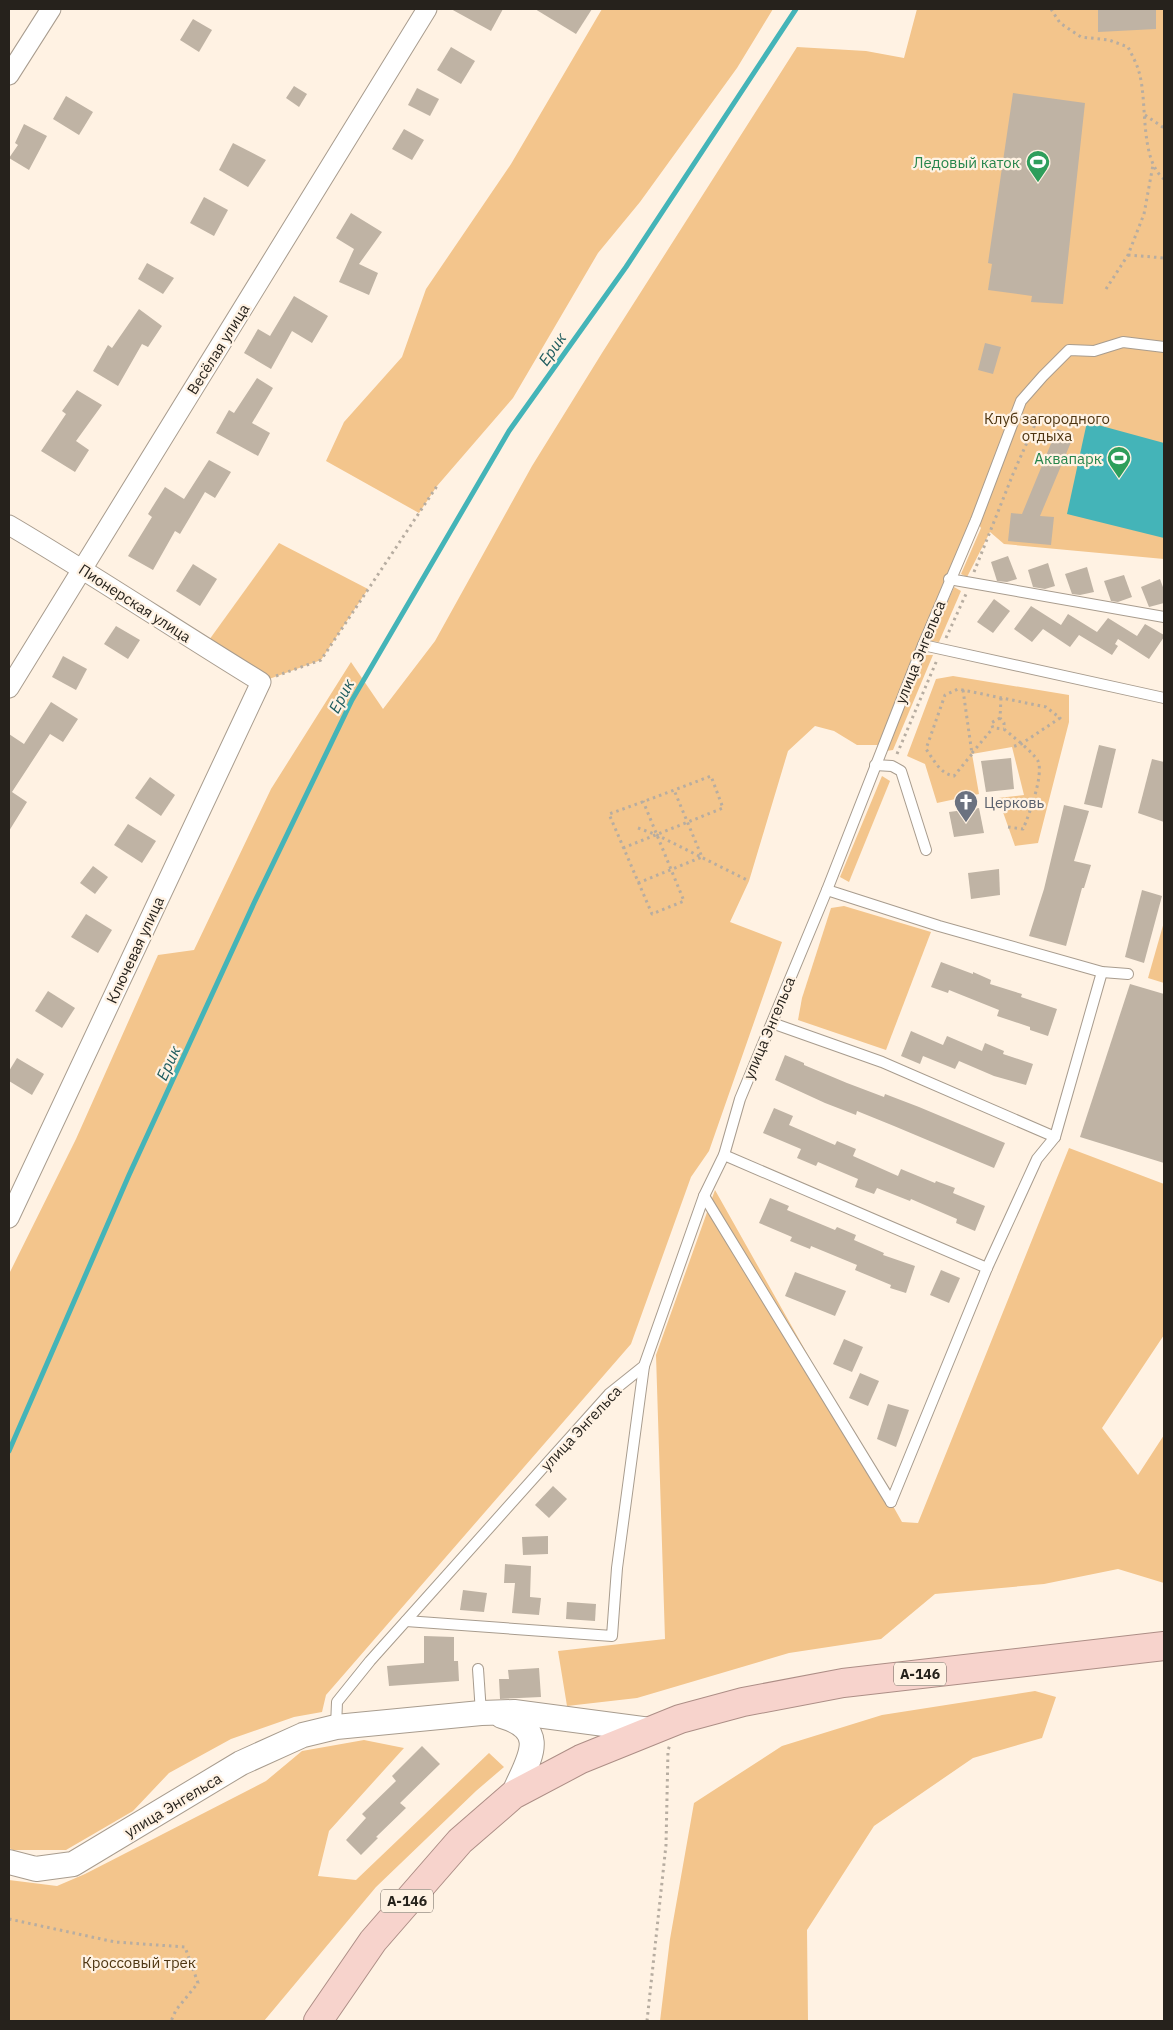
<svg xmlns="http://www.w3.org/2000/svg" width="1173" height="2030" font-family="'IBM Plex Sans',sans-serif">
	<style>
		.green { fill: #f3c58c }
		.water { fill: #44b4b8 }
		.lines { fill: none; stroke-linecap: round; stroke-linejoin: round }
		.stream { stroke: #44b4b8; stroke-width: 5 }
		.building { fill: #bfb3a4 }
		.service-casing { stroke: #a89c8e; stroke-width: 12 }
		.minor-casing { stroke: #a89c8e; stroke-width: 21 }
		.tertiary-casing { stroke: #a89c8e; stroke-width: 26 }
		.trunk-casing { stroke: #ad8e86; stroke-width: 30 }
		.path { stroke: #b7ada1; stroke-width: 3; stroke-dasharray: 2.5 4; stroke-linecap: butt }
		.service { stroke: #fff; stroke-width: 10 }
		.minor { stroke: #fff; stroke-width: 19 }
		.tertiary { stroke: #fff; stroke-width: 24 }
		.trunk { stroke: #f7d3cc; stroke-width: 28 }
		.labels { text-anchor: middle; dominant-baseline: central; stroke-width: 4.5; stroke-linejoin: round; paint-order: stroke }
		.shield { fill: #fff2e3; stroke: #676058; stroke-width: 1 }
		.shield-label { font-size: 14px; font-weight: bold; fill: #26221c }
		.leisure-label { font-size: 15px; fill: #27864d; stroke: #fff2e3; text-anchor: end }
		.street-label { font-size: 15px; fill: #26221c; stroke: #fff2e3 }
		.park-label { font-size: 15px; fill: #4f3612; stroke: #fff2e3 }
		.worship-label { font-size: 15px; fill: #5b616d; stroke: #fff2e3; text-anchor: start }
		.water-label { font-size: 16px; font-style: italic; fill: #1d5b5d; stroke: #fff2e3 }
	</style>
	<rect width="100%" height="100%" fill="#fff2e3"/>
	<!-- green -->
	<g class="green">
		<path d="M 602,9 L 773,9 L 737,68 L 640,202 L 598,253 L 513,398 L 437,486 L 419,513 L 326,461 L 344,422 L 402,357 L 426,289 L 511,164 Z"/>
		<path d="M 917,9 L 1164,9 L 1164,559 L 1004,544 L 990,532 L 967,577 L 961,574 L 981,528 L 976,520 L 883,745 L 857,745 L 834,731 L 815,726 L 788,751 L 749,881 L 730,922 L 782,942 L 709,1151 L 691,1177 L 631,1344 L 326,1695 L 322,1712 L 294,1717 L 231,1739 L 169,1773 L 133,1811 L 66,1850 L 13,1850 L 9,1848 L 9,1274 L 76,1139 L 158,955 L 194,950 L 271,789 L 351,662 L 383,709 L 435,641 L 532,466 L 602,353 L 797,47 L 866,51 L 904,58 Z"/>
		<path d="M 279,543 L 368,589 L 321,660 L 261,682 L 204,647 Z"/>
		<path d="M 954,587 L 961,591 L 939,642 L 930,641 Z"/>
		<path d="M 923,655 L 933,655 L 893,750 L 886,751 Z"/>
		<path d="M 953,676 L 1069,695 L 1069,722 L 1038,843 L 1015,846 L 998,798 L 1024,795 L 1012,747 L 972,754 L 979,794 L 937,803 L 925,764 L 907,756 L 936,679 Z"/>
		<path d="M 882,776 L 890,781 L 849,882 L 840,877 Z"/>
		<path d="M 844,906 L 931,932 L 886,1050 L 798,1020 L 802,998 L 831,908 Z"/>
		<path d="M 1164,922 L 1164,983 L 1148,978 Z"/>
		<path d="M 1069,1148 L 1164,1184 L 1164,1335 L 1102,1428 L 1138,1475 L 1164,1435 L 1164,1583 L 1118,1569 L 1044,1584 L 935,1594 L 881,1639 L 789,1653 L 637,1698 L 567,1706 L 558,1651 L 665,1639 L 656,1355 L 715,1190 L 902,1522 L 918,1523 Z"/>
		<path d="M 1035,1691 L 1056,1697 L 1042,1738 L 973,1758 L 874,1826 L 807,1930 L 808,2021 L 660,2021 L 670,1939 L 694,1803 L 782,1746 L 882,1715 Z"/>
		<path d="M 364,1740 L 404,1748 L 329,1831 L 318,1876 L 356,1880 L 489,1753 L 504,1767 L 476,1791 L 376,1887 L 264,2021 L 9,2021 L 9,1880 L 57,1886 L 85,1874 L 266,1781 L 302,1751 Z"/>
	</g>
	<!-- water -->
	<path class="water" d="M 1087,422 L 1164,443 L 1164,538 L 1067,514 Z"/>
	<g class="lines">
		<!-- stream -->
		<path class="stream" d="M 9,1451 L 129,1175 L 254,903 L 352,700 L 509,431 L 626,267 L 796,9"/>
	</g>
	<!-- building -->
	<g class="building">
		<path d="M 451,9 L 503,9 L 491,31 Z"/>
		<path d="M 535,9 L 592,9 L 576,34 Z"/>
		<path d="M 1098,9 L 1156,9 L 1156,29 L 1098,32 Z"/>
		<path d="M 193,19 L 212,30 L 199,52 L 180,40 Z"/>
		<path d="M 451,47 L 475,61 L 461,84 L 437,70 Z"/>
		<path d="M 294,86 L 307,94 L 299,107 L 286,98 Z"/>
		<path d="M 417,88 L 439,99 L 430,116 L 408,105 Z"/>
		<path d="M 1013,93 L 1085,103 L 1063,304 L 1031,302 L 1032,296 L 988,290 L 992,264 L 988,263 Z"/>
		<path d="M 66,96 L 93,112 L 79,135 L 53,119 Z"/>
		<path d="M 24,124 L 47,136 L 29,170 L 9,158 L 18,145 L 15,143 Z"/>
		<path d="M 404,129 L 424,140 L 412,160 L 392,149 Z"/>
		<path d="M 233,143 L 266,160 L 248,187 L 219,170 Z"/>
		<path d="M 204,197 L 228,210 L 214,236 L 190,223 Z"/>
		<path d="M 351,213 L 382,232 L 359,264 L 378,273 L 369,295 L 339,282 L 354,249 L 336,238 Z"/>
		<path d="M 147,263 L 174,278 L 163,294 L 138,279 Z"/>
		<path d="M 294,296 L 328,316 L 312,343 L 292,331 L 271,369 L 244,353 L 258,329 L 270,336 Z"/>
		<path d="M 139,309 L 162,326 L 148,347 L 142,344 L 118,386 L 93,371 L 108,345 L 112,348 Z"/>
		<path d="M 985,343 L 1001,347 L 993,374 L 978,370 Z"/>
		<path d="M 257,378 L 273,388 L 252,423 L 270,433 L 258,456 L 216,433 L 229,410 L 234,413 Z"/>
		<path d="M 77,390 L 102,405 L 76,441 L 89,450 L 75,472 L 41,451 L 66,414 L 62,411 Z"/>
		<path d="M 1057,429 L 1074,435 L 1040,516 L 1054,517 L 1051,545 L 1008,541 L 1011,513 L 1022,514 Z"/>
		<path d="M 209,460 L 231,472 L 215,498 L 205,492 L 180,534 L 175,531 L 153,570 L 128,556 L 152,517 L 148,514 L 165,487 L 184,499 Z"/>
		<path d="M 1008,556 L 1017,579 L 1007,582 L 997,581 L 991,562 Z"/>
		<path d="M 1048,563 L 1055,586 L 1045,589 L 1033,587 L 1028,570 Z"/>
		<path d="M 193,564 L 217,579 L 200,606 L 176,591 Z"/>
		<path d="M 1087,567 L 1094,592 L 1080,595 L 1072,594 L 1065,574 Z"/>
		<path d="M 1124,575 L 1132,597 L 1118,602 L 1111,601 L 1104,581 Z"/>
		<path d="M 1160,579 L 1164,590 L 1164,603 L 1149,607 L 1141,587 Z"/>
		<path d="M 994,599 L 1010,611 L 993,633 L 977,622 Z"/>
		<path d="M 1031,606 L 1061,625 L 1068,614 L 1097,632 L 1108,618 L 1137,636 L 1145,624 L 1164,635 L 1164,637 L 1149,659 L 1118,639 L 1115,644 L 1118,646 L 1112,655 L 1079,635 L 1070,647 L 1043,629 L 1032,642 L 1014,629 Z"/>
		<path d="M 116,626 L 140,640 L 128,659 L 104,644 Z"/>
		<path d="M 63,656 L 87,669 L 76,690 L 52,677 Z"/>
		<path d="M 51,702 L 78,719 L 63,742 L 50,734 L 12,792 L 27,802 L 9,831 L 9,734 L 24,744 Z"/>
		<path d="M 1099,745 L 1116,749 L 1102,808 L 1084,804 Z"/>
		<path d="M 1011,758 L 1014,789 L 986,792 L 981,761 Z"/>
		<path d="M 1152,759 L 1164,762 L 1164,822 L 1138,813 Z"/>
		<path d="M 150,777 L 175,795 L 161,816 L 135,798 Z"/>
		<path d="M 1064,805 L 1089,811 L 1074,861 L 1091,865 L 1084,888 L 1082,888 L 1066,946 L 1029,936 L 1044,889 Z"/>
		<path d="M 979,808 L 984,833 L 954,837 L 949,812 Z"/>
		<path d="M 128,824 L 156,841 L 142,863 L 114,845 Z"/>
		<path d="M 93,866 L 108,877 L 95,894 L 80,883 Z"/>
		<path d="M 999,869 L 1000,895 L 971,899 L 968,873 Z"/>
		<path d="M 1142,890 L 1162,896 L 1144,963 L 1125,957 Z"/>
		<path d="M 86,914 L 112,930 L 98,953 L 71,937 Z"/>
		<path d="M 941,962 L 973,974 L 973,972 L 991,980 L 990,984 L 1022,994 L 1021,997 L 1057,1009 L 1048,1036 L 1030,1030 L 1030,1027 L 997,1016 L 999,1010 L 949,990 L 948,993 L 931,987 Z"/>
		<path d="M 1130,984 L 1164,994 L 1164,1163 L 1080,1137 Z"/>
		<path d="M 48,991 L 75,1008 L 62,1028 L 35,1011 Z"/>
		<path d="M 911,1031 L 943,1045 L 947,1036 L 982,1051 L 985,1043 L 1004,1051 L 1003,1054 L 1033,1064 L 1026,1085 L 994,1076 L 959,1061 L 955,1069 L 923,1056 L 920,1064 L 901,1056 Z"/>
		<path d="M 785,1055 L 804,1063 L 804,1065 L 847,1083 L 884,1097 L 885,1094 L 919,1107 L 1005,1143 L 994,1168 L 894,1126 L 857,1111 L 856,1115 L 825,1103 L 775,1080 Z"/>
		<path d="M 17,1058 L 44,1074 L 32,1095 L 9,1081 L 9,1071 Z"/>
		<path d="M 774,1108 L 793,1116 L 789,1125 L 835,1145 L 837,1141 L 856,1149 L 853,1156 L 898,1176 L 901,1169 L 935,1183 L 936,1181 L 955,1188 L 953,1193 L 985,1206 L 975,1231 L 956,1223 L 957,1219 L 911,1199 L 910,1201 L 877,1188 L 874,1194 L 855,1187 L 858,1179 L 818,1162 L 816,1166 L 797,1158 L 801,1149 L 763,1133 Z"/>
		<path d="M 770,1198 L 789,1206 L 787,1210 L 835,1230 L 837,1227 L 856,1235 L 854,1240 L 884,1253 L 883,1255 L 915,1266 L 906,1293 L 890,1288 L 891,1285 L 855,1270 L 857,1265 L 811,1246 L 810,1249 L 790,1241 L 792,1237 L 759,1223 Z"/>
		<path d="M 941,1270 L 960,1278 L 949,1303 L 930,1295 Z"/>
		<path d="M 795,1272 L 846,1291 L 835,1316 L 785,1296 Z"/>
		<path d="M 844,1339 L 863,1347 L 852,1372 L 833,1364 Z"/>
		<path d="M 860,1373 L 879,1381 L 868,1406 L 849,1398 Z"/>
		<path d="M 888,1404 L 909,1410 L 896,1447 L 877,1439 Z"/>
		<path d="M 553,1486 L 567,1499 L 549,1518 L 535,1505 Z"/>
		<path d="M 548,1536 L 548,1554 L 523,1555 L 522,1537 Z"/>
		<path d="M 505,1564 L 531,1566 L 530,1597 L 541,1598 L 539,1615 L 512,1613 L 515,1583 L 504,1583 Z"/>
		<path d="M 463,1590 L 487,1593 L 484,1612 L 460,1610 Z"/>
		<path d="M 567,1602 L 596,1604 L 595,1621 L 566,1619 Z"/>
		<path d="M 424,1636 L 454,1637 L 454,1661 L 458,1661 L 459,1681 L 389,1686 L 387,1666 L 424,1663 Z"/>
		<path d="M 539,1668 L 541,1697 L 500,1699 L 499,1679 L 509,1679 L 508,1670 Z"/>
		<path d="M 422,1746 L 440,1764 L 400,1803 L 406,1808 L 376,1837 L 378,1838 L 361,1855 L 346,1840 L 366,1818 L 362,1814 L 396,1781 L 392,1776 Z"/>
	</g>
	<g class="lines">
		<!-- service casing -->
		<g class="service-casing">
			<g id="service">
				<path d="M 949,579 L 1164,617"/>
				<path d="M 923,645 L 1164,698"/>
				<path d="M 875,765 L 892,766 L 901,771 L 926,850"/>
				<path d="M 827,890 L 939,926 L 1102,972 L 1128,974"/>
				<path d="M 772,1023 L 882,1062 L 1055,1137"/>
				<path d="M 724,1155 L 987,1268"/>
				<path d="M 704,1196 L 891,1502"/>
				<path d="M 891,1502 L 987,1268 L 1037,1159 L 1055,1137 L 1102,972"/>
				<path d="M 406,1621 L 612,1636 L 617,1568 L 644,1366"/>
				<path d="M 478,1669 L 481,1713"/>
				<path d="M 336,1727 L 337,1702 L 370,1661 L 609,1394 L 644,1366 L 704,1196 L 724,1155 L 740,1099 L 827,890 L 923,645 L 976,520 L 1021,401 L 1043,376 L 1069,350 L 1094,351 L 1123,342 L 1164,347"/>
			</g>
		</g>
		<!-- minor casing -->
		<g class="minor-casing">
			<g id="minor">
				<path d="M 9,75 L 51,9"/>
				<path d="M 9,525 C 94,575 176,630 261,682 L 9,1218"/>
				<path d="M 9,688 L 427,9"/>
			</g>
		</g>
		<!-- tertiary casing -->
		<g class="tertiary-casing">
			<g id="tertiary">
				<path d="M 502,1716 C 552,1731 527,1761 513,1795"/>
				<path d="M 9,1862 L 36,1869 L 73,1864 L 241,1763 L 303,1735 L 336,1727 L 481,1713 L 514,1712 L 650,1730"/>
			</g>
		</g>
		<!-- trunk casing -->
		<g class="trunk-casing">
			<path id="trunk" d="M 318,2021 L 373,1941 L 460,1841 L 513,1795 L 581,1759 L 680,1719 L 743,1702 L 843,1683 L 1164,1646"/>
		</g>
		<!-- path -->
		<g class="path">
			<path d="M 1051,9 L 1060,23 L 1081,37 L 1109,40 L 1128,47 C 1132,55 1137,64 1139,72 C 1148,102 1139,159 1164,179"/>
			<path d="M 1145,115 L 1164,128"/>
			<path d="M 1128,255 L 1164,258"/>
			<path d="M 1106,289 L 1128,255 L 1144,214 L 1153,165"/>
			<path d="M 974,572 L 1013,474 L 1040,413"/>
			<path d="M 946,638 L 966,594"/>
			<path d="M 276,676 L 321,660 L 437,486"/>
			<path d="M 963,690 L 972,754 L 954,776 C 940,774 934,760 926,749 L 945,695 L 958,689 L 1046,707 L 1060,718 L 1021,744 L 1012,747"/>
			<path d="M 1001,698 L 1000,718 L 1004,723 L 1004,729 C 1011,735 1034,753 1038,761 C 1044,775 1029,815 1023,829 L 1008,827"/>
			<path d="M 1000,718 L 991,723 L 993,728 L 1004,729"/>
			<path d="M 972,753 L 993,728"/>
			<path d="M 897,754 L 937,660"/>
			<path d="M 638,828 L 657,835 L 749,881"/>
			<path d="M 623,848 L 723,808 L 711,776 C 677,789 643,802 609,814 L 652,914 L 684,901 L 643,801"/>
			<path d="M 638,883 L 702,857 L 674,790"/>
			<path d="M 9,1919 L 115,1942 L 185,1947 L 198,1983 L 176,2010 L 171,2021"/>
			<path d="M 647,2021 L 666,1845 L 668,1750 L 670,1745"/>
		</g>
		<!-- service -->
		<use href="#service" class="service"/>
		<!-- minor -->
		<use href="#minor" class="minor"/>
		<!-- tertiary -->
		<use href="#tertiary" class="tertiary"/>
		<!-- trunk -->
		<use href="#trunk" class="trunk"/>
	</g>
	<!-- icons -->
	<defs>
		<g id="stadium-pin" transform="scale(1.25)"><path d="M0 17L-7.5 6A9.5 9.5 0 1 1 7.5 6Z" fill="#2e9e5b" stroke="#fff2e3"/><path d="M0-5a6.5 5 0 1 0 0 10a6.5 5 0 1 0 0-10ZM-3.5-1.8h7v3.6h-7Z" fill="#fff"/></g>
		<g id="church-pin" transform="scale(1.25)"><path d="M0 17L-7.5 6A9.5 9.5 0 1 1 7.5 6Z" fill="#6b7280" stroke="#fff2e3"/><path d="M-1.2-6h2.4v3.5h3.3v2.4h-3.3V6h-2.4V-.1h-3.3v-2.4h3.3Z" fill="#fff"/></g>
	</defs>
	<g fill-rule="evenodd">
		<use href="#stadium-pin" x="1038" y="162"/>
		<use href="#stadium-pin" x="1119" y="458"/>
		<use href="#church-pin" x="966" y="802"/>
	</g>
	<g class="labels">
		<!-- shield labels -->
		<g class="shield">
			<rect x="894" y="1662.5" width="52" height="23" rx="4"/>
			<rect x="381" y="1889.5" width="52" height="23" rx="4"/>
		</g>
		<g class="shield-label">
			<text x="920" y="1674">А-146</text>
			<text x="407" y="1901">А-146</text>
		</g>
		<!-- leisure labels -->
		<g class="leisure-label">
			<text x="1020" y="162">Ледовый каток</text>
			<text x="1102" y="458">Аквапарк</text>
		</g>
		<!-- street labels -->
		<g class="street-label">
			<text transform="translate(218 349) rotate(-58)">Весёлая улица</text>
			<text transform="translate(135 603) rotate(33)">Пионерская улица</text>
			<text transform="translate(920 652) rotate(-68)">улица Энгельса</text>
			<text transform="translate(135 950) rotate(-65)">Ключевая улица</text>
			<text transform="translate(769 1028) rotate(-67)">улица Энгельса</text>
			<text transform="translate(581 1428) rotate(-47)">улица Энгельса</text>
			<text transform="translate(173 1805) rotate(-31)">улица Энгельса</text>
		</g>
		<!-- park labels -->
		<g class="park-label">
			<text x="1047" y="418">Клуб загородного<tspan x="1047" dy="17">отдыха</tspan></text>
			<text x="139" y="1962">Кроссовый трек</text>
		</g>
		<!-- worship labels -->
		<g class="worship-label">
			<text x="984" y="802">Церковь</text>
		</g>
		<!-- water labels -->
		<g class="water-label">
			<text transform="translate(552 349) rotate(-55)">Ерик</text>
			<text transform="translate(341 696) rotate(-62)">Ерик</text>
			<text transform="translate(168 1063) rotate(-65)">Ерик</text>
		</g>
	</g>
	<!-- border -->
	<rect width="1173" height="2030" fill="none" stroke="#26221c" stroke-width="20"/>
</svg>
